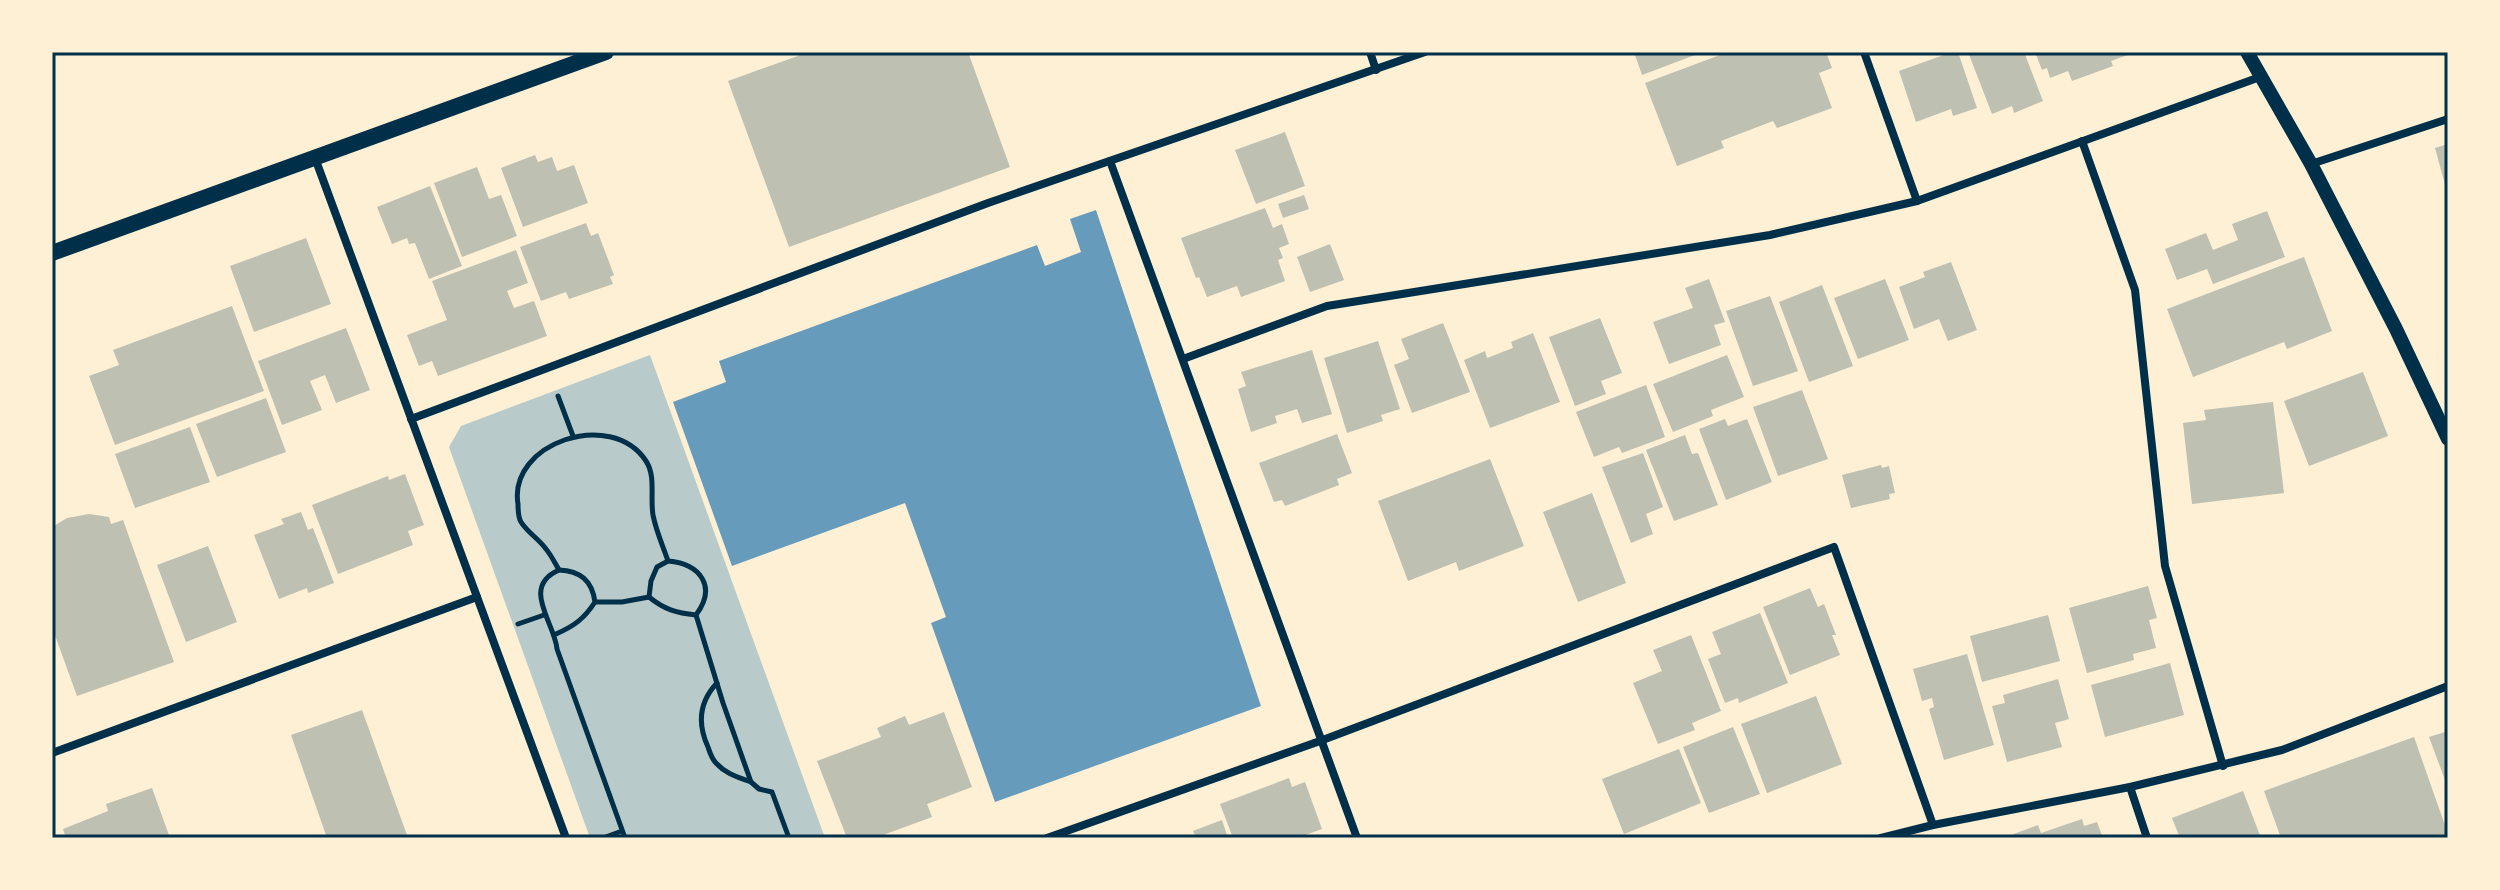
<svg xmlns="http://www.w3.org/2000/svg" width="2500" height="890" font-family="Arial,sans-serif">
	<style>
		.green { fill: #b9caca }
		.water { fill: #669bbc }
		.building { fill: #bec0b2 }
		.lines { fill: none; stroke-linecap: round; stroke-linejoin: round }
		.path { stroke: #003049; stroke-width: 5 }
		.minor { stroke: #003049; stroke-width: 8 }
		.tertiary { stroke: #003049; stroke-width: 14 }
		.secondary { stroke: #003049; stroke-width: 16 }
		.neatline { fill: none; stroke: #003049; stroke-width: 3 }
	</style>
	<rect width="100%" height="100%" fill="#fdf0d5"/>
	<!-- green -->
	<path class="green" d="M 650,355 L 825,838 L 590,838 L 449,447 L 461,426 Z"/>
	<!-- water -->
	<path class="water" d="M 1096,210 L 1261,706 L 995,802 L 931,623 L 946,617 L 905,503 L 732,566 L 673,402 L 726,382 L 719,361 L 1037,245 L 1045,266 L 1081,252 L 1070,219 Z"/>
	<!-- building -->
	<g class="building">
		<path d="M 809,52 L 968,52 L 1010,167 L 789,247 L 728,81 Z"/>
		<path d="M 1634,52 L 1694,52 L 1695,55 L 1642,75 Z"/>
		<path d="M 1728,52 L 1826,52 L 1832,68 L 1819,73 L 1832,108 L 1777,128 L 1773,121 L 1721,141 L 1724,148 L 1677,166 L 1645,83 Z"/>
		<path d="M 1952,52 L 1958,52 L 1977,108 L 1953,116 L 1951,109 L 1916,122 L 1899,71 Z"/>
		<path d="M 1968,52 L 2024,52 L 2043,101 L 2014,113 L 2012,106 L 1992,114 Z"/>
		<path d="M 2035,52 L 2136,52 L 2111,61 L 2113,66 L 2072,81 L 2068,71 L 2050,78 L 2047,68 L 2042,70 Z"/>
		<path d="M 1285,132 L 1305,186 L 1256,204 L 1235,150 Z"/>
		<path d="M 2448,144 L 2448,192 L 2447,192 L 2435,148 Z"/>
		<path d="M 535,155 L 538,162 L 552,157 L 557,171 L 574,165 L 588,203 L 523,227 L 501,168 Z"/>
		<path d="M 477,167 L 489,199 L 501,195 L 517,236 L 462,257 L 434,183 Z"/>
		<path d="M 430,186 L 462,266 L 429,279 L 415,243 L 409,244 L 407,238 L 392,244 L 377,207 Z"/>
		<path d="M 1304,195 L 1309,209 L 1283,218 L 1278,204 Z"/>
		<path d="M 1265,208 L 1273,228 L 1282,224 L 1289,244 L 1279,248 L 1283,258 L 1278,260 L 1285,281 L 1241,297 L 1237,286 L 1207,297 L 1199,277 L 1196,278 L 1181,238 Z"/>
		<path d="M 2267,211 L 2285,257 L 2213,284 L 2207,269 L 2177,280 L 2165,249 L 2206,233 L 2213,250 L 2238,240 L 2232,224 Z"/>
		<path d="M 586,223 L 591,236 L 598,233 L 614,275 L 610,277 L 613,284 L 569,299 L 566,292 L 541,301 L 520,247 Z"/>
		<path d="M 306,238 L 331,304 L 254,332 L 230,266 Z"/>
		<path d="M 1330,244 L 1344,280 L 1310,292 L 1297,257 Z"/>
		<path d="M 516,250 L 528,283 L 507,291 L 514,308 L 534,301 L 547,336 L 438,376 L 432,361 L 419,366 L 407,335 L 447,320 L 432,281 Z"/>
		<path d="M 2304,257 L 2332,331 L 2287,349 L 2284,342 L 2193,377 L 2167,309 Z"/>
		<path d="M 1951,262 L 1977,330 L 1948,341 L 1939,319 L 1914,329 L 1899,287 L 1925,277 L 1923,272 Z"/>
		<path d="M 1709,279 L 1725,322 L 1714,325 L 1721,345 L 1669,364 L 1653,322 L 1693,308 L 1685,288 Z"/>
		<path d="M 1885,279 L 1909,340 L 1858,359 L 1834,298 Z"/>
		<path d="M 1822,285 L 1853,366 L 1809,382 L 1779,302 Z"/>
		<path d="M 1770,296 L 1798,371 L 1753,386 L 1726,311 Z"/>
		<path d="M 232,306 L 264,391 L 115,445 L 89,376 L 119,365 L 113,350 Z"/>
		<path d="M 1600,318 L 1622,373 L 1601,381 L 1606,394 L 1575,406 L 1549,337 Z"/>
		<path d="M 1443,323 L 1470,392 L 1412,413 L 1394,365 L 1409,359 L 1401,339 Z"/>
		<path d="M 346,328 L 370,390 L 336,403 L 325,375 L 310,381 L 322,410 L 282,425 L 258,361 Z"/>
		<path d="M 1533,333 L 1560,402 L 1490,428 L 1464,360 L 1485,351 L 1487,358 L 1513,348 L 1511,342 Z"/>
		<path d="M 1378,341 L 1400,409 L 1381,415 L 1383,421 L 1347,433 L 1324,358 Z"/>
		<path d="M 1312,350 L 1332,414 L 1302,423 L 1297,409 L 1275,416 L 1277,423 L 1251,432 L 1238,389 L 1246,386 L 1241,372 Z"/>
		<path d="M 1727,355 L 1744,397 L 1711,410 L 1713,416 L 1673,432 L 1653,384 Z"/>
		<path d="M 2363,372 L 2388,436 L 2309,466 L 2284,401 Z"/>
		<path d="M 1646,385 L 1665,437 L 1622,453 L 1619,447 L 1594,457 L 1576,412 Z"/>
		<path d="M 1802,390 L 1828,459 L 1778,476 L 1753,407 Z"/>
		<path d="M 266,398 L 286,452 L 217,477 L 196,424 Z"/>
		<path d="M 2273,402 L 2284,493 L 2192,504 L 2183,423 L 2206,420 L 2204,410 Z"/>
		<path d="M 1725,419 L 1728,426 L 1747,419 L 1772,482 L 1726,500 L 1699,429 Z"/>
		<path d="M 190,427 L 210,482 L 135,508 L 115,454 Z"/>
		<path d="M 1337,434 L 1352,473 L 1337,479 L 1339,485 L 1285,506 L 1282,500 L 1274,502 L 1259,463 Z"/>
		<path d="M 1685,435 L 1692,454 L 1698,453 L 1718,505 L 1674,521 L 1646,450 Z"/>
		<path d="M 1643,453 L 1663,507 L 1646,514 L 1653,534 L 1631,543 L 1602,467 Z"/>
		<path d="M 1490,459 L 1524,546 L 1459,571 L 1456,562 L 1408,581 L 1378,501 Z"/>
		<path d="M 1881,465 L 1882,468 L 1889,466 L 1895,493 L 1889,494 L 1890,499 L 1851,508 L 1842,475 Z"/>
		<path d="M 405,474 L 424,525 L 408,531 L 413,545 L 338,574 L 312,505 L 388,476 L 389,480 Z"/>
		<path d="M 1592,493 L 1626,583 L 1578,602 L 1543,512 Z"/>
		<path d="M 301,512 L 308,530 L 313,528 L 334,583 L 308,593 L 307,588 L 279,599 L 254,535 L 284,524 L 281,519 Z"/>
		<path d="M 89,514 L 109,517 L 111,524 L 123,520 L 174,662 L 77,696 L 52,627 L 52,527 L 67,518 Z"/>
		<path d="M 208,546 L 237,622 L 186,642 L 157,565 Z"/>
		<path d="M 2148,586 L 2157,618 L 2149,620 L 2156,648 L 2133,654 L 2134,660 L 2087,673 L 2069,608 Z"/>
		<path d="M 1810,588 L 1818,607 L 1824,604 L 1836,635 L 1832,635 L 1840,655 L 1790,675 L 1763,607 Z"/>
		<path d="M 1760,613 L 1788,683 L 1739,703 L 1738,698 L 1725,703 L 1708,659 L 1721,654 L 1712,632 Z"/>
		<path d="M 2048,615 L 2060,661 L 1982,682 L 1970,636 Z"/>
		<path d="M 1691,635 L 1721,711 L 1692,723 L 1695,730 L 1658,744 L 1633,683 L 1662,671 L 1653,650 Z"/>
		<path d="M 1967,654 L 1994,745 L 1944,760 L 1929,709 L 1934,707 L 1932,698 L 1922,701 L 1913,669 Z"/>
		<path d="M 2170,663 L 2184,715 L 2105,737 L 2091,685 Z"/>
		<path d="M 2058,679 L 2069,719 L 2055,723 L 2062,747 L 2007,762 L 1992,706 L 2005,703 L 2003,695 Z"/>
		<path d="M 1816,696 L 1842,764 L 1767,793 L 1741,724 Z"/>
		<path d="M 362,710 L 408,838 L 327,838 L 291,735 Z"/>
		<path d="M 944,712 L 972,787 L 927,804 L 932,817 L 875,838 L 847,838 L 817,761 L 881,737 L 877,728 L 905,716 L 909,725 Z"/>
		<path d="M 1733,727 L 1760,794 L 1709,813 L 1683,747 Z"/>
		<path d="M 2448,731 L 2448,788 L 2429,737 Z"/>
		<path d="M 2414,737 L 2448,834 L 2436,838 L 2281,838 L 2264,791 Z"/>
		<path d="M 1679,749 L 1701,803 L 1624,834 L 1602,779 Z"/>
		<path d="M 1289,778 L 1292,787 L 1305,782 L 1322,829 L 1297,838 L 1233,838 L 1220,804 Z"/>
		<path d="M 152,788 L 170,838 L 66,838 L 63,829 L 108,811 L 106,804 Z"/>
		<path d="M 2243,791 L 2261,838 L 2180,838 L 2172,818 Z"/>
		<path d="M 2082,819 L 2084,826 L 2097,822 L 2103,838 L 2003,838 L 2038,825 L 2041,833 Z"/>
		<path d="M 1222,820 L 1228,838 L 1196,838 L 1193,831 Z"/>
	</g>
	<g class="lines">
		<!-- path -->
		<g class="path">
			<path d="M 558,396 L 573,436"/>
			<path d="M 649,597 C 665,610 677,613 696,615"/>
			<path d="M 595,602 L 622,602 L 649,597 L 651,581 L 657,567 L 668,561"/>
			<path d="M 518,624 L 544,615"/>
			<path d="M 556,634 C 574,626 584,619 595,602 C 592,580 580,571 559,570"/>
			<path d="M 717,683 C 699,702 697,723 708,747 C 710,753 712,760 717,764 C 726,774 738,777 751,782"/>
			<path d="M 603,838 L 622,831"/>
			<path d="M 625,838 L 557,649 C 555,623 520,587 559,570 C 555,563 551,555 546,549 C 539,539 527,532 521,522 C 518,517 518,509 518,504 C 508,443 611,408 646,461 C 656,476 650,497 653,515 C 656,531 663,546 668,561 C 701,564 717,587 696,615 L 723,703 L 751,782 L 759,789 L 772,792 L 789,838"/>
		</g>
		<!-- minor -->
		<g class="minor">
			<path d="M 1370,52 L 1376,70"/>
			<path d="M 1864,52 L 1917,201"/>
			<path d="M 2082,141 L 2135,290 L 2165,566 L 2223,766"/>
			<path d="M 315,158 L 566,838"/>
			<path d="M 1110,161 L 1357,838"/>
			<path d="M 2311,164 L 2448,119"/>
			<path d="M 1183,359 L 1327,306 L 1770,235 L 1917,201 L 2260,77"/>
			<path d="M 411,419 L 988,203 L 1425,52"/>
			<path d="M 52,753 L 477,597"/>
			<path d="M 2130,787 L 2147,838"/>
			<path d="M 1047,838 L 1320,741 L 1834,547 L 1933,825"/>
			<path d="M 1881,838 L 1933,825 L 2130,787 L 2282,750 L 2448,686"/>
		</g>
		<!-- tertiary -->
		<path class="tertiary" d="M 2247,52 L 2311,164 L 2396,329 L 2448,439"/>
		<!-- secondary -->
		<path class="secondary" d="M 52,253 L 606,52"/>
	</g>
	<!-- border -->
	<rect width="2500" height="890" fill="none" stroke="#fdf0d5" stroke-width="108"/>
	<rect x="54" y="54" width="2392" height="782" class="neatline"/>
</svg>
